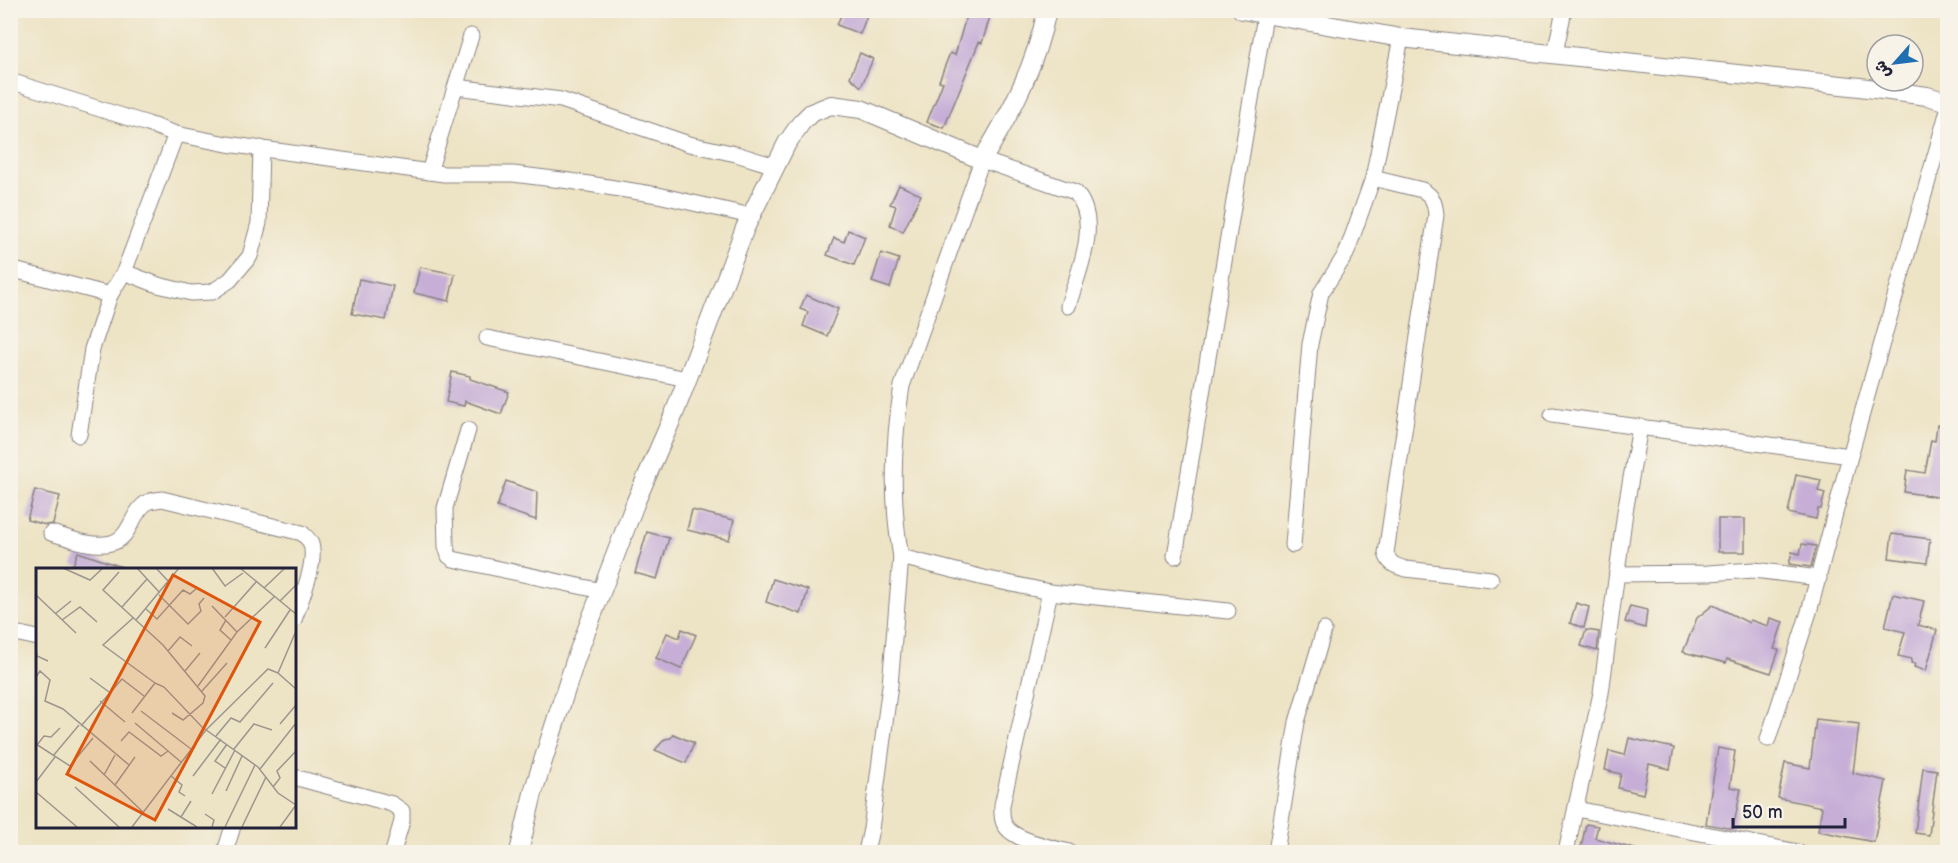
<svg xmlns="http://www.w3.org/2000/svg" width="1958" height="863" font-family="'Balsamiq Sans','Playpen Sans Arabic',sans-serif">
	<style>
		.building { fill: #c6aed7 }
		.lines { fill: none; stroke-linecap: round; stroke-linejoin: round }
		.minor-casing { stroke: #888280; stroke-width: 17 }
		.tertiary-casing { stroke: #888280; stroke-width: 20 }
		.minor { stroke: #fff; stroke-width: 15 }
		.tertiary { stroke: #fff; stroke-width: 18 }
		.inset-road { fill: none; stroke: #9c968e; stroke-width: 1.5 }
		.view { fill: #de560e; fill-opacity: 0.15; stroke: #de560e; stroke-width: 3 }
		.inset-edge { fill: none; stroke: #22223b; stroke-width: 3 }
	</style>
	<rect width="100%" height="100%" fill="#f7f3e8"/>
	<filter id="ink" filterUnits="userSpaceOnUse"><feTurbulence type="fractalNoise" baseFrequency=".0167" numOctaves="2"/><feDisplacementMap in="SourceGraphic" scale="12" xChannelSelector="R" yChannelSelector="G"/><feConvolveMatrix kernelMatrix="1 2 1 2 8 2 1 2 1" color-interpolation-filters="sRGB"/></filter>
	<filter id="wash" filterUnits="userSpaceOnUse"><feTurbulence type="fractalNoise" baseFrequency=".008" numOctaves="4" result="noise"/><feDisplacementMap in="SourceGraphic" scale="24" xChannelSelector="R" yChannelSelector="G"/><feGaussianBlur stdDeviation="1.35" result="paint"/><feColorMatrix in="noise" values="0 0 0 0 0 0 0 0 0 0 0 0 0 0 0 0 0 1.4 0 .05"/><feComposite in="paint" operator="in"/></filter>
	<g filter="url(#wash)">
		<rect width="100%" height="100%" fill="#ede3c5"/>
		<g id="blocks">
			<!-- building -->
			<g class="building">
				<path d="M 843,10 L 869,10 L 860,34 L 837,25 Z"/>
				<path d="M 968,10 L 992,10 L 982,43 L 979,42 L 944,128 L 927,122 L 943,82 L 939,81 L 950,53 L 955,55 Z"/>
				<path d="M 860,53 L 873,59 L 861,87 L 850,77 Z"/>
				<path d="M 899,185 L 921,195 L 903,232 L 890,225 L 896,206 L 890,204 Z"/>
				<path d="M 848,230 L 865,237 L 854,265 L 827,255 L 834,238 L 844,242 Z"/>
				<path d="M 881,253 L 899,259 L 890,288 L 872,282 Z"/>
				<path d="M 420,267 L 455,274 L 449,301 L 414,293 Z"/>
				<path d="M 359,279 L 393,286 L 386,320 L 352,314 Z"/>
				<path d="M 806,295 L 838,309 L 827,336 L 803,326 L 808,312 L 800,309 Z"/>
				<path d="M 452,372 L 470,376 L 470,379 L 509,392 L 501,414 L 465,401 L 464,406 L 446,402 Z"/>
				<path d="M 1937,425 L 1947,427 L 1947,476 L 1944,498 L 1904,492 L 1907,470 L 1925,473 L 1931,440 L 1935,441 Z"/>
				<path d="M 1796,475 L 1821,480 L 1818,491 L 1825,493 L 1821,509 L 1818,509 L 1816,519 L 1788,513 Z"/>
				<path d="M 506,481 L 537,492 L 536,520 L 497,507 Z"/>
				<path d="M 35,490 L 60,496 L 53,524 L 46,525 L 27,520 Z"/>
				<path d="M 692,510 L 734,520 L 729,540 L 687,530 Z"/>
				<rect x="1718" y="519" width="27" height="33"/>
				<path d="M 647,532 L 669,538 L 657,579 L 635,573 Z"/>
				<path d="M 1892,534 L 1930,539 L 1927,563 L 1889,558 Z"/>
				<path d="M 1802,544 L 1816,546 L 1811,567 L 1789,564 L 1792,552 L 1800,554 Z"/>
				<path d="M 78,552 L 122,567 L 121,569 L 85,569 L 73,565 Z"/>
				<path d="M 773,579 L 808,590 L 801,614 L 766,602 Z"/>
				<path d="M 1893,594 L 1924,601 L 1918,625 L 1937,630 L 1926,671 L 1914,667 L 1915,664 L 1911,663 L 1912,659 L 1898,656 L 1905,632 L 1885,627 Z"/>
				<path d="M 1576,603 L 1589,607 L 1584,628 L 1570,623 Z"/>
				<path d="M 1713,605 L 1749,623 L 1750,620 L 1768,626 L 1770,618 L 1783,622 L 1774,649 L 1779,650 L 1771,673 L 1727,659 L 1726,663 L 1683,652 L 1697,618 Z"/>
				<path d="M 1630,606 L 1647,610 L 1645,628 L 1625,622 Z"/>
				<path d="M 682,629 L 696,635 L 681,669 L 656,658 L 667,633 L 679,638 Z"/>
				<path d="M 1586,630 L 1599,632 L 1597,651 L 1581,646 Z"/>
				<path d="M 1816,719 L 1859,724 L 1853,773 L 1886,781 L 1874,842 L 1818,831 L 1822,807 L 1778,798 L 1785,763 L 1810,768 Z"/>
				<path d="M 673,734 L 694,743 L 686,763 L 655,750 L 665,739 L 671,738 Z"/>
				<path d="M 1629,738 L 1674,748 L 1670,769 L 1649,764 L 1643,794 L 1618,788 L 1621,774 L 1605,770 L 1609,751 L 1625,755 Z"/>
				<path d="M 1718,748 L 1735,751 L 1730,787 L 1741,789 L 1733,829 L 1706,824 Z"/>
				<path d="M 1923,768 L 1937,770 L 1929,835 L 1915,833 Z"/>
				<path d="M 1586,824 L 1598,826 L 1595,838 L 1635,849 L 1635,852 L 1580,852 Z"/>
			</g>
		</g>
	</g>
	<g filter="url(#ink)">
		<use href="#blocks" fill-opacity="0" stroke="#888280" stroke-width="1.5"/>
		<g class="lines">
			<!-- minor casing -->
			<g class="minor-casing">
				<g id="minor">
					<path d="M 1555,53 L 1564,10"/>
					<path d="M 10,81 L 148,124 L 176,134 L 227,144 L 444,174 L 513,174 L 570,181 L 658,195 L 751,216"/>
					<path d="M 456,87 L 561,100 L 689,144 L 736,154 L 775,166"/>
					<path d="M 429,172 L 471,36"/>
					<path d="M 1373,178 L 1422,190 C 1433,196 1435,203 1436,215 L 1386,553 C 1389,564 1395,566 1406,569 L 1491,579"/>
					<path d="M 10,269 L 110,295"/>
					<path d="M 124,272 L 158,285 L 191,293 L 212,292 L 230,280 L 250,256 L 259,223 L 261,148"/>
					<path d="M 1068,306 C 1078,272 1102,222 1075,192 L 982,160 L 902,386 C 893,441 891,501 901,557 L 984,578 L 1050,592 L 1228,611"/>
					<path d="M 487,338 L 687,379"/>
					<path d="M 1552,415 L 1850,456"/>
					<path d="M 468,430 L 445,508 L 446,546 L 449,556 L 453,559 L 602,591"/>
					<path d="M 79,435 L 92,349 L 110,295 L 124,272 L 176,134"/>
					<path d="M 51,533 C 70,538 92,548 111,543 C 131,539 131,511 148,502 C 152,500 157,500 162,499 L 302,533 C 306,537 309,539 311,544 C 317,564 300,601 294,620"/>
					<path d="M 1293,545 L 1310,344 L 1321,293 L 1346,254 L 1373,178 L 1401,38"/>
					<path d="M 1175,556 L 1265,15"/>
					<path d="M 1617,574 L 1708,573 L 1754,570 L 1819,578"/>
					<path d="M 1050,592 L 1002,805 C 1002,812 1001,822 1007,828 C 1017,841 1053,848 1069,852"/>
					<path d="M 10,632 L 38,638"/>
					<path d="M 1768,739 L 1809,612 L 1850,456 L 1948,110"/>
					<path d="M 294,777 L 392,804 L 402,811 L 402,821 L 393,852"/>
					<path d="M 1576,809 L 1798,852"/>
					<path d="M 225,852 L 233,826"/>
					<path d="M 866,852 L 871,829 L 890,685 L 901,557"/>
					<path d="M 1276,852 L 1297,722 L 1324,630"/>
					<path d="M 1566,852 L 1601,693 L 1625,512 L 1640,427"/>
				</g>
			</g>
			<!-- tertiary casing -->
			<g class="tertiary-casing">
				<g id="tertiary">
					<path d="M 1242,10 L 1401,38 L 1860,87 L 1927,96 L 1948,102"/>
					<path d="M 519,852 L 534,789 L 576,658 L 636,501 L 674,414 L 745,228 L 787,143 L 801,123 L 811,113 L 831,105 L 861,109 L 982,160 C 1011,113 1036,65 1047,10"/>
				</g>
			</g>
			<!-- minor -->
			<use href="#minor" class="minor"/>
			<!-- tertiary -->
			<use href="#tertiary" class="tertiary"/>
		</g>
	</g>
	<!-- overview -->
	<g transform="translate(36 568)">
		<rect width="260" height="260" fill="#ede3c5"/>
		<path class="inset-road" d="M 27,0 L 54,12 L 67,0M 101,0 L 124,25M 120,0 L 133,14M 176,0 L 189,18 L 207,5M 204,0 L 260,46M 83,4 L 67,22 L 127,77 L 169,128 L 167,135 L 147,152 L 136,145M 228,20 L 249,0M 0,27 L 40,65M 123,27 L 152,56 L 165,43 L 163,36 L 168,30M 244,33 L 260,17M 176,38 L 201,64M 86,39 L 111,11M 110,41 L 121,51 L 147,22 L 154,26 L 161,20M 19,46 L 35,33M 189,49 L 220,14M 97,50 L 67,77 L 119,115M 26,52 L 44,39 L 61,54M 100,52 L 143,0M 190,52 L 184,62 L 195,72M 260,63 L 242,105 L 260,121M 229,80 L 254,42M 0,81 L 1,88 L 12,93M 132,83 L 144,69 L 156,78M 149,103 L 164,85M 0,109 L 4,103 L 14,112 L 9,133 L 27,141 L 93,197M 54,110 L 73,124M 162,118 L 201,64 L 238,29M 166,123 L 191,95M 64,133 L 89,154M 105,143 L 155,181M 96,145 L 119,115 L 128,119 L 166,159 L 222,199 L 242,225 L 260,237M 99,155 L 145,194M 244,156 L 260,137M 45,158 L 86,111 L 108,128M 180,168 L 195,150 L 204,154 L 237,115M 85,173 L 93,164 L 125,188 L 132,183M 0,176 L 34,198 L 57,170M 1,177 L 8,168 L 15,169 L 24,160M 198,181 L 218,156 L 236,162M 17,188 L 43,157M 54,193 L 109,246M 189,200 L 179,193 L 191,176M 224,201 L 260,155M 68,207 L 79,187M 135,208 L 146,217 L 143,224 L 149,228M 157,208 L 185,171M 0,214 L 19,189M 79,217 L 99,189M 39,219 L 83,259M 237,219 L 244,210 L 241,203 L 260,183M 190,223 L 206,188M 0,224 L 41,259M 176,226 L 199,182M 132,241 L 161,259M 169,246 L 178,252 L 176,259M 145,249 L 155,233M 96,259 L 170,162 L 232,101 L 242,105M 189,259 L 219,197M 206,259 L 230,209M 244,259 L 260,237"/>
		<path class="view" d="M 137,7 L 224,54 L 119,252 L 31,206 Z"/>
		<rect width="260" height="260" class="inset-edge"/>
	</g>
	<!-- margin -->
	<rect width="1958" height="863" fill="none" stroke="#f7f3e8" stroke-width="36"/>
	<!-- north arrow -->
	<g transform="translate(1895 63) rotate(242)"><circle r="28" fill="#f7f3e8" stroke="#a29fa3" stroke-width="1.5"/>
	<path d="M0-4.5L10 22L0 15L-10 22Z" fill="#1f6fb2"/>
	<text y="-9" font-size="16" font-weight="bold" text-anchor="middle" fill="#22223b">ش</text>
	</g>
	<!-- scale -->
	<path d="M1733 818v9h112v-9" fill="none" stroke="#22223b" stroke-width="3"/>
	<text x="1742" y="818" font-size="18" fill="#22223b" stroke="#f7f3e8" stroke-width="4.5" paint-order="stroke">50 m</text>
</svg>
